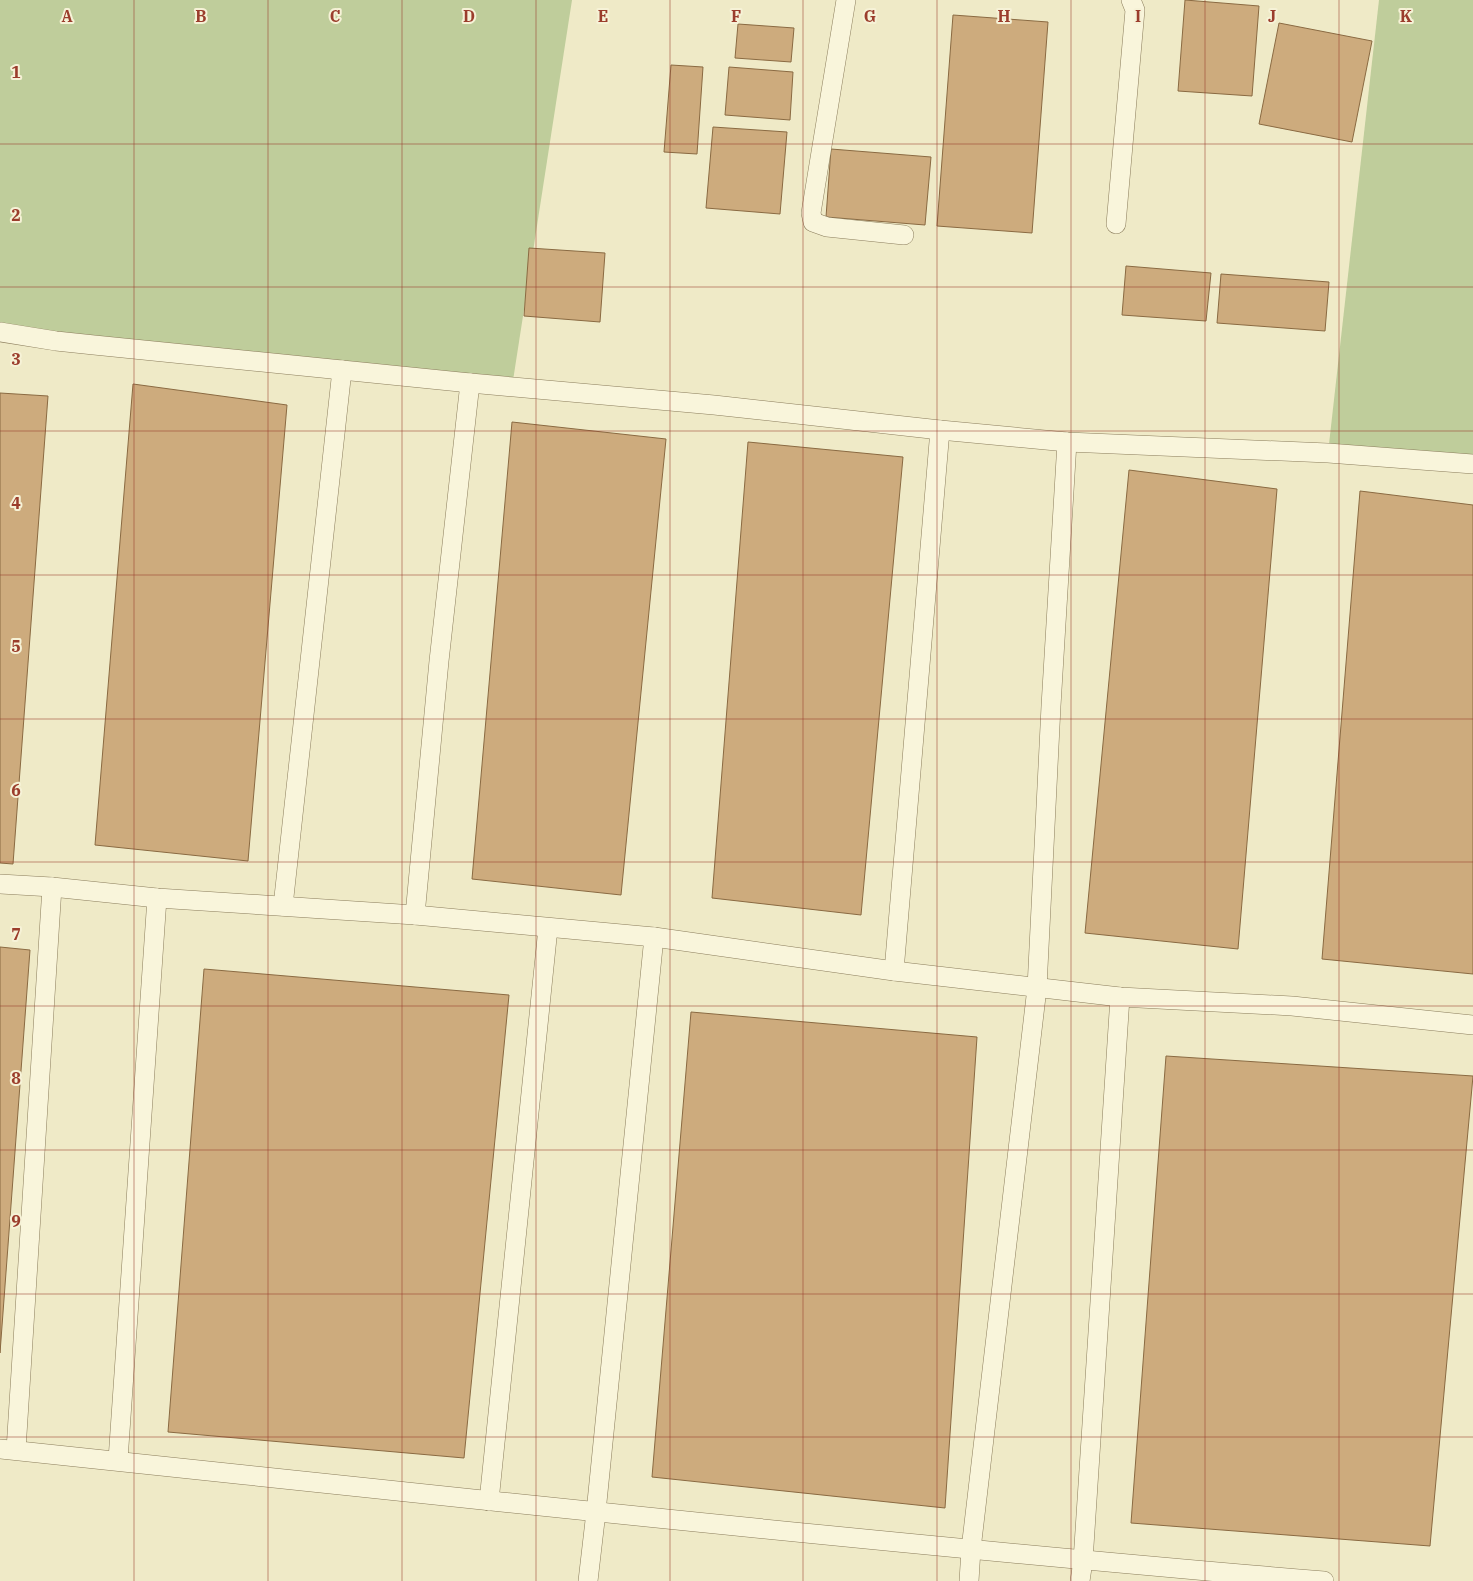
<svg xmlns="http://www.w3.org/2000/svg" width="1473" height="1581" font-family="'IBM Plex Serif',serif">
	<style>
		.green { fill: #bfcd9b }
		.building { fill: #cdab7d; stroke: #8a6a42 }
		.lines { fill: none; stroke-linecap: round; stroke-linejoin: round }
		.lane-casing { stroke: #8b7d5c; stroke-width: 20 }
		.lane { stroke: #f9f5db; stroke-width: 19 }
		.grid { fill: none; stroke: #9b3d2c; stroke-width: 1; stroke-opacity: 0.55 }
		.grid-label { font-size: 16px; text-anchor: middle; font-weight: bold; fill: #9b3d2c; stroke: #f6f2d7; stroke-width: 4; stroke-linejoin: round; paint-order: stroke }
	</style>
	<rect width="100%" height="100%" fill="#efeac7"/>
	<!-- green -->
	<g class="green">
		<path d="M 0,0 L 572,0 L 512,387 L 0,332 Z"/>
		<path d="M 1379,0 L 1473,0 L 1473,463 L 1328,453 Z"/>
	</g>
	<!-- building -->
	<g class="building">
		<path d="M 1185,0 L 1259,6 L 1252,96 L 1178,91 Z"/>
		<path d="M 953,15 L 1048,22 L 1032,233 L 937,226 Z"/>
		<path d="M 1279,23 L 1372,41 L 1352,142 L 1259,124 Z"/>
		<path d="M 738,24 L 794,28 L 791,62 L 735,58 Z"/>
		<path d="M 671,65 L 703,67 L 697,154 L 664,152 Z"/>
		<path d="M 729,67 L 793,72 L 790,120 L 725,115 Z"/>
		<path d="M 713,127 L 787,132 L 780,214 L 706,208 Z"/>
		<path d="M 831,149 L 931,157 L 925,225 L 826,217 Z"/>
		<path d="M 529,248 L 605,253 L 600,322 L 524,316 Z"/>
		<path d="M 1126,266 L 1211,273 L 1206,321 L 1122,315 Z"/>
		<path d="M 1221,274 L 1329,282 L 1325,331 L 1217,323 Z"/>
		<path d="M 133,384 L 287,405 L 248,861 L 95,845 Z"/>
		<path d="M 0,393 L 48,396 L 13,864 L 0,863 Z"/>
		<path d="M 512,422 L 666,439 L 621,895 L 472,879 Z"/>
		<path d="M 748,442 L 903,457 L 861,915 L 712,898 Z"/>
		<path d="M 1129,470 L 1277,489 L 1238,949 L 1085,933 Z"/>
		<path d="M 1360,491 L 1473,505 L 1473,974 L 1322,959 Z"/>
		<path d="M 0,947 L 30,950 L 0,1353 Z"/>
		<path d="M 204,969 L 509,995 L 464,1458 L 168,1432 Z"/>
		<path d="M 691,1012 L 977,1037 L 945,1508 L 652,1477 Z"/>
		<path d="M 1166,1056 L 1473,1076 L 1430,1546 L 1131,1523 Z"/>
	</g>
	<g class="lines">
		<!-- lane casing -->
		<g class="lane-casing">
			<g id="lane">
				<path d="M 846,0 L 811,213 L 813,222 L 827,227 L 904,235"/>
				<path d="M 1116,224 L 1135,10 L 1131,0"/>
				<path d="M 0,332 L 56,341 L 94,345 L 470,383 L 714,405 L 940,430 L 1067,442 L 1328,453 L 1473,464"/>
				<path d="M 0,884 L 52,887 L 157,898 L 415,915 L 654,937 L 894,971 L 1120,997 L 1292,1006 L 1473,1025"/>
				<path d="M 283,906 L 342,370"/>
				<path d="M 415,915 L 439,661 L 470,383"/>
				<path d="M 894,971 L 940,430"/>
				<path d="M 0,1449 C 164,1465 328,1485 492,1501 C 769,1530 1046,1558 1324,1581"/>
				<path d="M 16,1450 L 52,887"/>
				<path d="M 118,1460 L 157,898"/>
				<path d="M 489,1501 L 548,928"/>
				<path d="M 588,1581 L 596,1512 L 654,937"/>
				<path d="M 969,1581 L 971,1549 L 1037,988 L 1051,706 L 1067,442"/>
				<path d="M 1080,1581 L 1083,1561 L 1120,997"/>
			</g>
		</g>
		<!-- lane -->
		<use href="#lane" class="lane"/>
	</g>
	<!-- grid -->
	<path class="grid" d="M 134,0 L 134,1581M 268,0 L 268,1581M 402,0 L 402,1581M 536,0 L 536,1581M 670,0 L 670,1581M 803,0 L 803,1581M 937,0 L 937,1581M 1071,0 L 1071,1581M 1205,0 L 1205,1581M 1339,0 L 1339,1581M 0,144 L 1473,144M 0,287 L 1473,287M 0,431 L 1473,431M 0,575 L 1473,575M 0,719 L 1473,719M 0,862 L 1473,862M 0,1006 L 1473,1006M 0,1150 L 1473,1150M 0,1294 L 1473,1294M 0,1437 L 1473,1437"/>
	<g class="grid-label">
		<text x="67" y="22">A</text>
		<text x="201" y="22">B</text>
		<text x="335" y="22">C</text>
		<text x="469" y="22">D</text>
		<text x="603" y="22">E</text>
		<text x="736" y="22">F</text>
		<text x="870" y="22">G</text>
		<text x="1004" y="22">H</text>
		<text x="1138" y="22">I</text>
		<text x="1272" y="22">J</text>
		<text x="1406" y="22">K</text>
		<text x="16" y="78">1</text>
		<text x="16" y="221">2</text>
		<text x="16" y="365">3</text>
		<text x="16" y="509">4</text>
		<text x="16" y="652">5</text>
		<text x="16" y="796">6</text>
		<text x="16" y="940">7</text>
		<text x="16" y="1084">8</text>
		<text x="16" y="1227">9</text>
	</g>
</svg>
